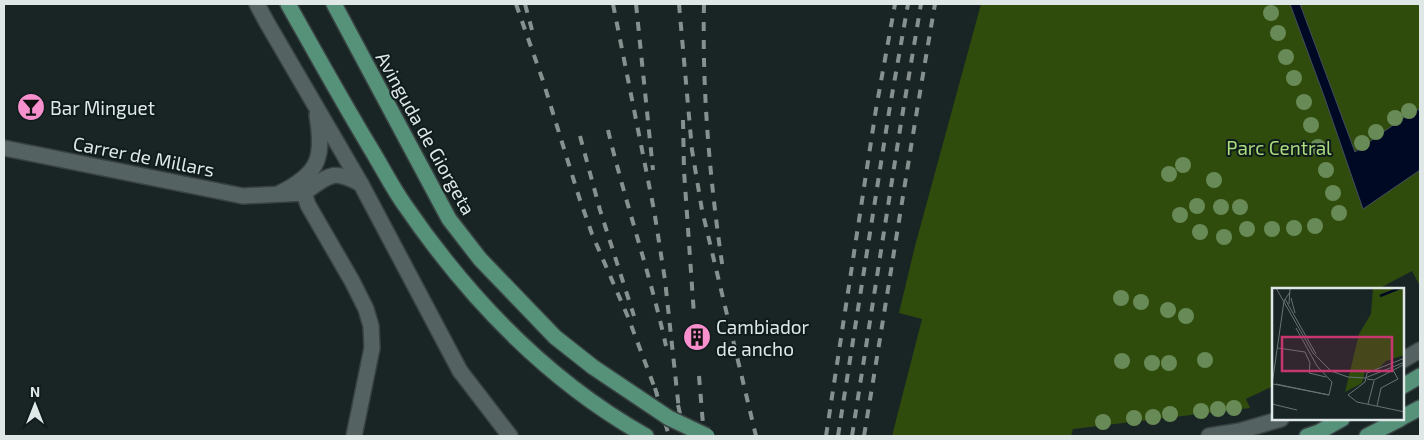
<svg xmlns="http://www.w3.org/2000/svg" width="1424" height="440" font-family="'Exo 2',sans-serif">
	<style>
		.green { fill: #2f4c0d }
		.water { fill: #000923; stroke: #434c5e }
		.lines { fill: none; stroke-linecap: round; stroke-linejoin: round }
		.minor-casing { stroke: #394242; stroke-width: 18 }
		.major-casing { stroke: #394242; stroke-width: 18 }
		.minor { stroke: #546362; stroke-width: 15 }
		.major { stroke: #569179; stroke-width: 15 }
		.rail { stroke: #86908f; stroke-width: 4; stroke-dasharray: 9 9; stroke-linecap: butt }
		.major-bridge-casing { stroke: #394242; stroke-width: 18; stroke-linecap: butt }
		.major-bridge { stroke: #569179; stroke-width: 15 }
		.tree { fill: #688a56 }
		.labels { text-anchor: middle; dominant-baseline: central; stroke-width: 4; stroke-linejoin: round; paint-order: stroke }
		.poi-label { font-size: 19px; fill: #dfe7e7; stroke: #0f1c1b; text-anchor: start }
		.street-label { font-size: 19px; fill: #dfe7e7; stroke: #0f1c1b }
		.park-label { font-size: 19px; fill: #aadc7e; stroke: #0f1c1b }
		.inset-river { fill: none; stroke: #000923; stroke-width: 2.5 }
		.inset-road { fill: none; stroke: #687372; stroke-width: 1 }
		.view { fill: #c63770; fill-opacity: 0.15; stroke: #c63770; stroke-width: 2.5 }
		.inset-edge { fill: none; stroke: #dfe7e7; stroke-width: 2.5 }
	</style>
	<rect width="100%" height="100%" fill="#182524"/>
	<!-- green -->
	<path class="green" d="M 981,4 L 1420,4 L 1420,286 L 1412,271 L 1378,289 L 1273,289 L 1273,386 L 1246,399 L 1250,408 L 1073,429 L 1071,436 L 892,436 L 922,319 L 899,313 L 915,246 Z"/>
	<!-- water -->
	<path class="water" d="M 1290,4 L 1300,4 L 1355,152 L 1416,109 L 1420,111 L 1420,170 L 1363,209 L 1324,96 Z"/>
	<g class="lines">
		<!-- minor casing -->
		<g class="minor-casing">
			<g id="minor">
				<path d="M 257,4 L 266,21 L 361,184 L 460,371 L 510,436"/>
				<path d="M 4,148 L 243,196 L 304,193 L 308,205 L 352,281 L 366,309 L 371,326 L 372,348 L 354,436"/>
				<path d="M 280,193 C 320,173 324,157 317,115"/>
				<path d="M 304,193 C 328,176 332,168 361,184"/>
				<path d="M 1403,360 L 1420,350"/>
				<path d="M 1209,436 L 1240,431 L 1281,419"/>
			</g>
		</g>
		<!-- major casing -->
		<g class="major-casing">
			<g id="major">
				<path d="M 288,4 C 315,52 342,101 371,149 C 382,167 392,187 404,204 C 467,296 548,381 646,436"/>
				<path d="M 334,4 L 449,219 L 480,259"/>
				<path d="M 1403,386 L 1420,376"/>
				<path d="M 1403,417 L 1420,408"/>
				<path d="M 1307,436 L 1319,432 L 1342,419"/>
				<path d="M 1367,436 L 1400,419"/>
			</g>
		</g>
		<!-- minor -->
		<use href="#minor" class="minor"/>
		<!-- major -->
		<use href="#major" class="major"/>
		<!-- rail -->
		<g class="rail">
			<path d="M 516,4 L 543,81 L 579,197 L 592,234 L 628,317 L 657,394"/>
			<path d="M 525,4 L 532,30"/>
			<path d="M 613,4 L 654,210 L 665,280 L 679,410"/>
			<path d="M 636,4 L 653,170"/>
			<path d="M 679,4 L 692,150 L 702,210 L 756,436"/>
			<path d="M 704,4 C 702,93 710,182 723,270"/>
			<path d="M 683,120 L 684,171 L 694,315"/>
			<path d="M 608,130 C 625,202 650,273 666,346"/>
			<path d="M 580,136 L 600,210 L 634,316"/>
			<path d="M 699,376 L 704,436"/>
			<path d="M 655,388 L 669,436"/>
			<path d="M 678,405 L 685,436"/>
			<path d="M 826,436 L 876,109 L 895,4"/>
			<path d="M 838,436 L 889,112 L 908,4"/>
			<path d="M 852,436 L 901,123 L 921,4"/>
			<path d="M 864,436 C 888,292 910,148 935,4"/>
		</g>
		<!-- major-bridge casing -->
		<g class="major-bridge-casing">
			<path id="major-bridge" d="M 480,259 L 555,337 L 593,367 L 669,418 L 707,436"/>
		</g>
		<!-- major-bridge -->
		<use href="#major-bridge" class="major-bridge"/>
	</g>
	<!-- trees -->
	<g class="tree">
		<circle cx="1271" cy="13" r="8"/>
		<circle cx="1278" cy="33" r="8"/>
		<circle cx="1286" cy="57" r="8"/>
		<circle cx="1294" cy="78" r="8"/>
		<circle cx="1304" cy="102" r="8"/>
		<circle cx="1409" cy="111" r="8"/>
		<circle cx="1395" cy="118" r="8"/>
		<circle cx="1311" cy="125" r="8"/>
		<circle cx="1376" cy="132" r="8"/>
		<circle cx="1362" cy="143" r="8"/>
		<circle cx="1318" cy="147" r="8"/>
		<circle cx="1183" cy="165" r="8"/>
		<circle cx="1326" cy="170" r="8"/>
		<circle cx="1169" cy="174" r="8"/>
		<circle cx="1214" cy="180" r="8"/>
		<circle cx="1333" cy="193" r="8"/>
		<circle cx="1197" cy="206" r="8"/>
		<circle cx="1221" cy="207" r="8"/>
		<circle cx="1240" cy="207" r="8"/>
		<circle cx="1339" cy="213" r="8"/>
		<circle cx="1180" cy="215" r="8"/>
		<circle cx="1315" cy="226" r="8"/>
		<circle cx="1294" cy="228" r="8"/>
		<circle cx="1247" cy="229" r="8"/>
		<circle cx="1272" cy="229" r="8"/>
		<circle cx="1200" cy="232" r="8"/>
		<circle cx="1224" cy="237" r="8"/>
		<circle cx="1121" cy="298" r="8"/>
		<circle cx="1141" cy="302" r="8"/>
		<circle cx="1168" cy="310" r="8"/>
		<circle cx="1186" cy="316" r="8"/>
		<circle cx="1205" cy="360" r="8"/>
		<circle cx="1122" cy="361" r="8"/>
		<circle cx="1152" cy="363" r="8"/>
		<circle cx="1169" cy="363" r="8"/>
		<circle cx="1234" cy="408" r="8"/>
		<circle cx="1218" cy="409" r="8"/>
		<circle cx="1201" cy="411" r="8"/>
		<circle cx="1170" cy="414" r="8"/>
		<circle cx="1153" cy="417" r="8"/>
		<circle cx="1134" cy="418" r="8"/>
		<circle cx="1103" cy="422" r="8"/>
	</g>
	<!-- icons -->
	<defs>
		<g id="bar-disc" transform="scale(1.4375)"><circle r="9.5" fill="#f790cd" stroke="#0f1c1b"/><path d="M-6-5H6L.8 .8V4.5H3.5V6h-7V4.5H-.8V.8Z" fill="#111"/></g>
		<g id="building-disc" transform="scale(1.4375)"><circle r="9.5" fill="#f790cd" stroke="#0f1c1b"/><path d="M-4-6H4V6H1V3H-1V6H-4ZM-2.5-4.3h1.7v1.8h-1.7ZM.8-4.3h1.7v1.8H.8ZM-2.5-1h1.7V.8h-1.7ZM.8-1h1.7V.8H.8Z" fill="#111"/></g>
	</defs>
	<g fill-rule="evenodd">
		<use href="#bar-disc" x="31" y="107"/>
		<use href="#building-disc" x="697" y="337"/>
	</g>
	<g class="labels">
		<!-- poi labels -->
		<g class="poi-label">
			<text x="50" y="107">Bar Minguet</text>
			<text x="716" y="326">Cambiador<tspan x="716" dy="22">de ancho</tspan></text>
		</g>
		<!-- street labels -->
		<g class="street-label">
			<text transform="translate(426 133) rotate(61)">Avinguda de Giorgeta</text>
			<text transform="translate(144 156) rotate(11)">Carrer de Millars</text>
		</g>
		<!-- park labels -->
		<g class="park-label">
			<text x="1279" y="147">Parc Central</text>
		</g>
	</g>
	<!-- overview -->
	<g transform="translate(1272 288)">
		<rect width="132" height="132" fill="#182524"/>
		<path d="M 101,0 L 132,0 L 132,67 L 114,73 L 106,81 L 93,83 L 90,95 L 73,104 L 87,46 L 99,26 Z" fill="#2f4c0d"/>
		<path class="inset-river" d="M 108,8 L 128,0"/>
		<path class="inset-road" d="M 4,0 L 41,65 L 59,83 L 76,89 L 93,90 L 133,74M 19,10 L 23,25M 13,11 L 44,66M 17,16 L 18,0M 24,40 L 45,78 L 60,94 L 57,107M 6,60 L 33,64 L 38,75 L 37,85 L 54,89M 133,70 L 95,85 L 93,94 L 76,107 L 85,114 L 133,124M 95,91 L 102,92 L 133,76M 1,96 L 57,107M 4,96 L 57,107M 0,97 L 12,13 L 18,4M 0,116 L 25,122M 96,116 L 102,93M 105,118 L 109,100 L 126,91 L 121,82"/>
		<path class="view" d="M 10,49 L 120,49 L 120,83 L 10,83 Z"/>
		<rect width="132" height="132" class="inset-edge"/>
	</g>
	<!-- border -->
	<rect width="1424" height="440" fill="none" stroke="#dfe7e7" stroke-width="10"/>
	<!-- north arrow -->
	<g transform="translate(35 405)" stroke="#0f1c1b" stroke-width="4" paint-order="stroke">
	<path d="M0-4L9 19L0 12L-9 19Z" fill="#dfe7e7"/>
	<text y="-8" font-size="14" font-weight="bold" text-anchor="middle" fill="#dfe7e7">N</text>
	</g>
</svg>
